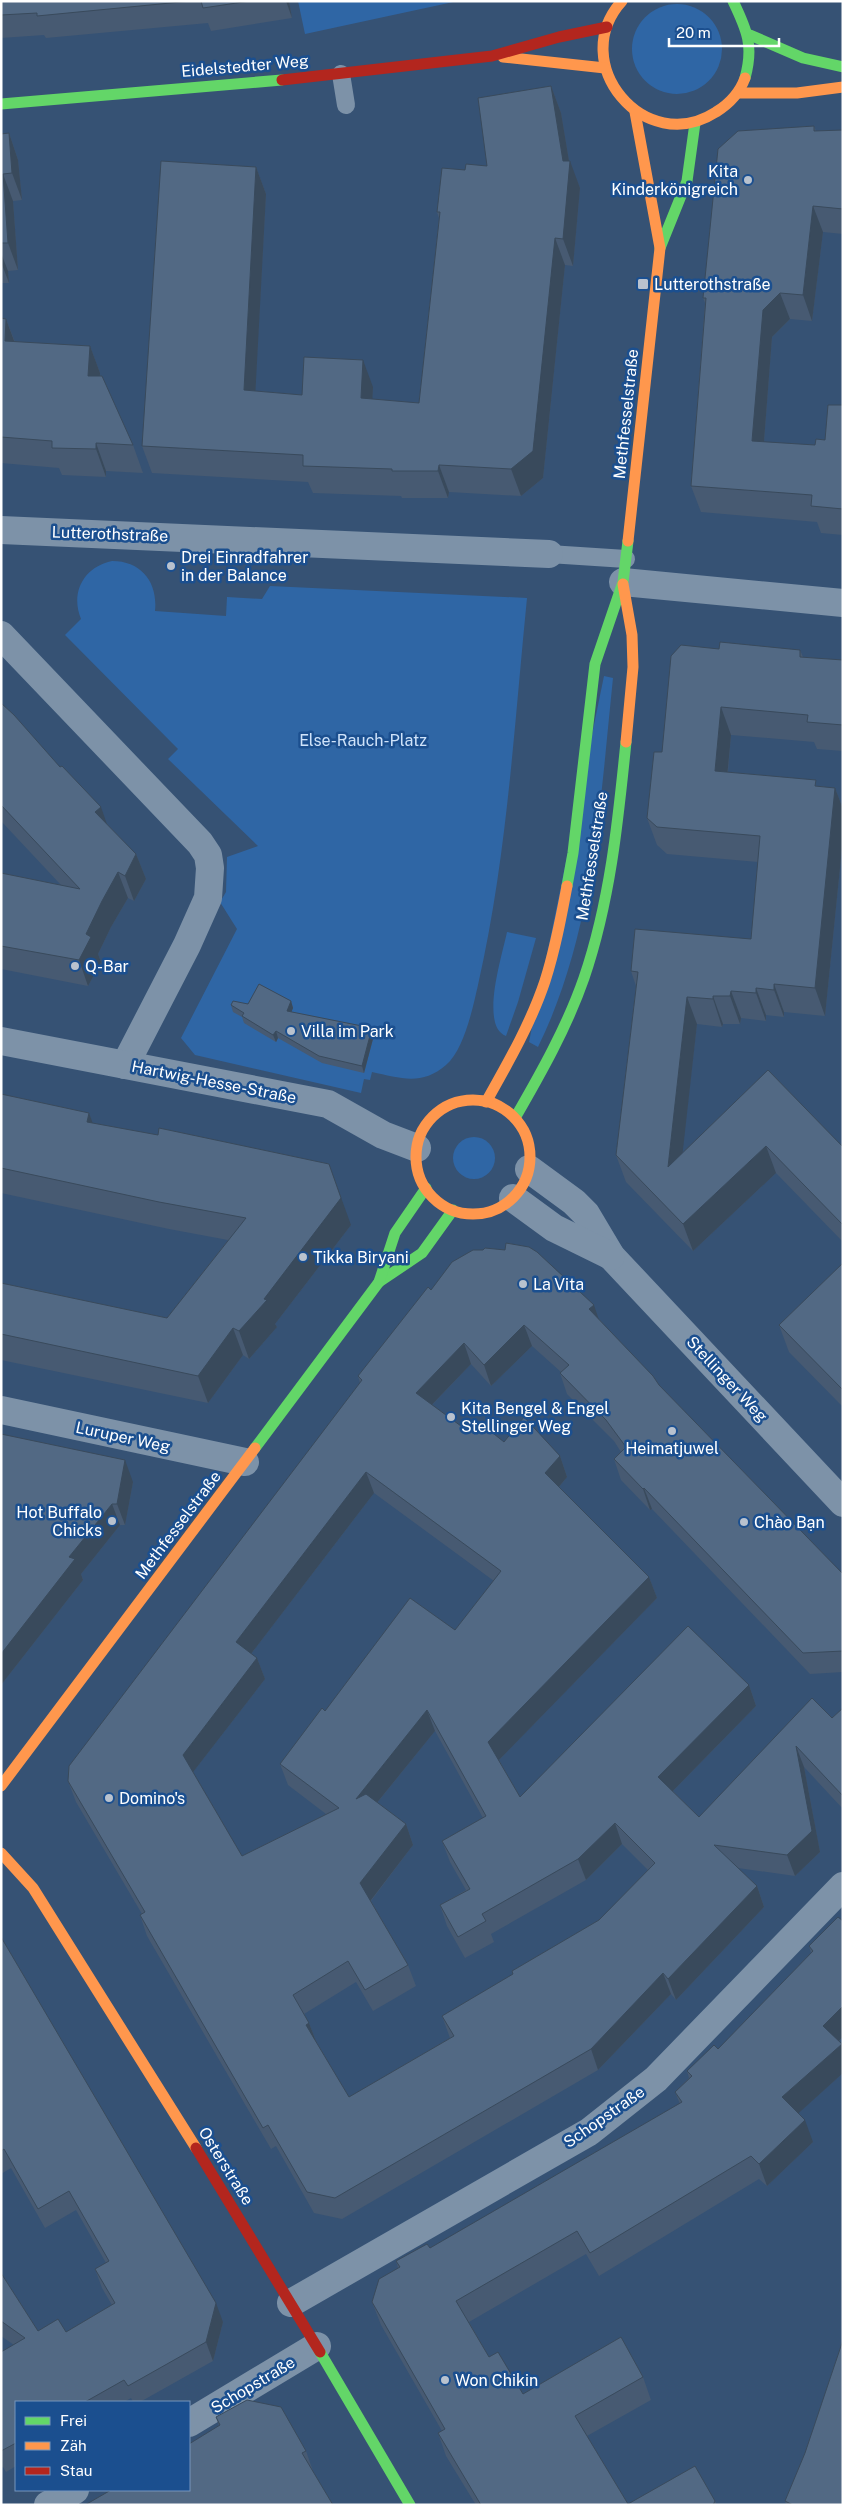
<svg xmlns="http://www.w3.org/2000/svg" width="844" height="2506" font-family="'Public Sans',sans-serif">
	<style>
		.green { fill: #2f66a5 }
		.lines { fill: none; stroke-linecap: round; stroke-linejoin: round }
		.lane { stroke: #7d92a8; stroke-width: 18 }
		.street { stroke: #7d92a8; stroke-width: 28 }
		.fast { stroke: #63d668; stroke-width: 11 }
		.slow { stroke: #ff974d; stroke-width: 11 }
		.jam { stroke: #b3261e; stroke-width: 11 }
		.wall { fill: #475a72; fill-rule: evenodd }
		.shaded-wall { fill: #394a5c }
		.building { fill: #526984; stroke: #394a5c; fill-rule: evenodd }
		.poi-dot { fill: #b9c2ce; stroke: #1b4f8f; stroke-width: 2 }
		.labels { text-anchor: middle; dominant-baseline: central; stroke-width: 5; stroke-linejoin: round; paint-order: stroke }
		.street-label { font-size: 16px; fill: #fff; stroke: #1b4f8f }
		.poi-label { font-size: 16px; fill: #fff; stroke: #1b4f8f; text-anchor: start }
		.park-label { font-size: 16px; fill: #cfe3fa; stroke: #1b4f8f }
	</style>
	<rect width="100%" height="100%" fill="#365274"/>
	<!-- green -->
	<g class="green">
		<path d="M 298,1 L 458,1 L 305,34 Z"/>
		<circle cx="677" cy="49" r="45"/>
		<path d="M 112,561 C 142,561 158,583 155,611 L 226,616 L 227,597 L 262,599 L 270,586 L 527,598 C 514,727 507,858 478,985 C 473,1007 464,1050 446,1065 C 422,1086 400,1078 372,1072 L 370,1080 L 364,1079 L 361,1093 L 195,1055 L 181,1038 L 237,929 L 220,902 L 226,892 L 227,857 L 258,846 L 168,759 L 178,749 L 65,635 L 81,619 C 70,592 84,567 112,561 Z"/>
		<path d="M 604,676 L 613,678 C 600,802 594,933 538,1047 L 529,1042 Z"/>
		<path d="M 507,932 L 536,938 L 518,1002 L 506,1036 C 479,1026 503,953 507,932 Z"/>
		<circle cx="474" cy="1158" r="21"/>
	</g>
	<g class="lines">
		<!-- lane -->
		<g class="lane">
			<path d="M 341,74 L 346,105"/>
			<path d="M 549,554 L 626,559"/>
		</g>
		<!-- street -->
		<g class="street">
			<path d="M 1,530 L 549,554"/>
			<path d="M 623,582 L 843,603"/>
			<path d="M 1,635 L 200,843 L 208,855 L 210,868 L 208,898 L 187,945 L 125,1065"/>
			<path d="M 1,1041 L 328,1104 L 383,1135 L 417,1148"/>
			<path d="M 529,1169 L 574,1202 L 586,1214 L 611,1256 L 843,1503"/>
			<path d="M 513,1198 L 554,1228 L 611,1256"/>
			<path d="M 1,1410 L 245,1462"/>
			<path d="M 291,2303 L 589,2132 L 656,2079 L 843,1886"/>
			<path d="M 189,2423 L 317,2346"/>
			<path d="M 48,2505 L 75,2490"/>
		</g>
		<!-- fast -->
		<g class="fast">
			<path d="M 733,1 C 747,30 754,46 745,78"/>
			<path d="M 750,35 L 803,58 L 843,67"/>
			<path d="M 1,104 L 282,80"/>
			<path d="M 660,248 L 687,181 L 695,123"/>
			<path d="M 567,886 L 573,853 L 595,664 L 623,582 L 628,541"/>
			<path d="M 515,1118 C 541,1073 567,1027 584,978 C 610,902 618,822 626,742"/>
			<path d="M 379,1282 L 422,1253 L 453,1210"/>
			<path d="M 255,1448 L 379,1282 L 395,1233 L 426,1188"/>
			<path d="M 320,2352 L 410,2505"/>
		</g>
		<!-- slow -->
		<g class="slow">
			<path d="M 622,1 C 566,63 645,158 716,112 C 729,104 740,92 745,78"/>
			<path d="M 503,57 L 605,68"/>
			<path d="M 739,93 L 797,93 L 843,87"/>
			<path d="M 628,541 L 660,248 L 635,112"/>
			<path d="M 623,584 L 632,635 L 633,667 L 626,742"/>
			<circle cx="473" cy="1157" r="57"/>
			<path d="M 486,1102 C 508,1063 531,1023 545,981 C 555,950 561,918 567,886"/>
			<path d="M 1,1786 L 255,1448"/>
			<path d="M 1,1853 L 33,1888 L 196,2148"/>
		</g>
		<!-- jam -->
		<g class="jam">
			<path d="M 282,80 L 492,56 L 559,37 L 607,27"/>
			<path d="M 196,2148 L 320,2352"/>
		</g>
	</g>
	<!-- wall -->
	<g class="wall">
		<path d="M 1,1 L 289,1 L 292,18 L 211,31 L 208,23 L 46,38 L 44,35 L 1,38 Z"/>
		<path d="M 551,86 L 561,113 L 569,161 L 580,188 L 573,266 L 565,265 L 543,478 L 521,496 L 449,492 L 448,498 L 402,498 L 401,496 L 313,493 L 308,482 L 152,473 L 142,446 L 256,167 L 266,194 L 255,391 L 302,395 L 373,387 L 372,399 L 419,403 L 439,218 L 437,212 L 465,170 L 487,166 Z"/>
		<path d="M 814,126 L 816,131 L 843,130 L 843,234 L 823,232 L 812,321 L 790,319 L 772,337 L 764,442 L 815,445 L 825,440 L 843,405 L 843,535 L 821,533 L 817,522 L 701,512 L 691,486 L 705,303 L 703,298 Z"/>
		<path d="M 9,133 L 18,160 L 22,200 L 13,201 L 18,270 L 8,271 L 9,283 L 1,283 L 1,134 Z"/>
		<path d="M 1,318 L 6,319 L 15,342 L 90,346 L 100,373 L 100,376 L 133,445 L 143,473 L 106,471 L 106,477 L 62,475 L 59,468 L 1,463 Z"/>
		<path d="M 719,649 L 800,650 L 803,657 L 843,660 L 843,751 L 817,749 L 814,742 L 731,735 L 728,772 L 818,786 L 835,788 L 843,809 L 843,838 L 825,1016 L 784,1012 L 784,1017 L 766,1015 L 766,1021 L 741,1018 L 740,1024 L 723,1024 L 722,1027 L 697,1024 L 682,1153 L 768,1070 L 843,1147 L 843,1242 L 776,1173 L 693,1251 L 626,1182 L 616,1155 L 636,986 L 631,971 L 751,939 L 758,862 L 667,854 L 657,845 L 647,818 L 662,752 Z"/>
		<path d="M 1,703 L 107,824 L 136,854 L 146,879 L 134,901 L 128,898 L 111,927 L 98,954 L 101,962 L 88,986 L 1,969 L 1,873 L 61,885 L 1,821 Z"/>
		<path d="M 291,1001 L 293,1008 L 291,1012 L 374,1035 L 364,1073 L 322,1063 L 278,1038 L 276,1042 L 244,1023 L 242,1017 L 233,1012 L 231,1005 Z"/>
		<path d="M 1,1094 L 89,1113 L 92,1123 L 351,1225 L 275,1324 L 277,1327 L 249,1359 L 243,1355 L 208,1403 L 1,1360 L 1,1283 L 167,1318 L 228,1240 L 169,1229 L 1,1193 Z"/>
		<path d="M 843,1263 L 843,1407 L 789,1352 L 779,1325 Z"/>
		<path d="M 431,1290 L 599,1319 L 659,1385 L 843,1574 L 843,1672 L 810,1674 L 652,1509 L 650,1510 L 621,1480 L 614,1459 L 621,1452 L 614,1441 L 567,1394 L 560,1373 L 561,1372 L 532,1346 L 491,1386 L 471,1364 L 432,1405 L 465,1429 L 504,1442 L 560,1456 L 567,1477 L 559,1487 L 649,1577 L 657,1598 L 499,1760 L 520,1797 L 749,1685 L 756,1706 L 673,1791 L 699,1817 L 832,1718 L 843,1708 L 843,1809 L 804,1767 L 820,1852 L 795,1876 L 738,1868 L 757,1886 L 764,1907 L 676,2000 L 671,1994 L 598,2070 L 342,2219 L 314,2213 L 276,2146 L 271,2149 L 147,1936 L 140,1915 L 142,1914 L 76,1802 L 68,1781 L 360,1383 L 358,1376 ZM 374,1493 L 494,1581 L 455,1630 L 325,1711 L 280,1764 L 288,1785 L 326,1814 L 242,1856 L 193,1772 L 265,1679 L 257,1658 L 251,1654 ZM 435,1731 L 483,1818 L 442,1841 L 450,1862 L 466,1890 L 440,1905 L 447,1926 L 465,1958 L 494,1942 L 491,1934 L 586,1880 L 622,1844 L 648,1870 L 599,1920 L 512,1971 L 513,1975 L 442,2016 L 450,2038 L 349,2097 L 316,2041 L 309,2023 L 304,2014 L 356,1982 L 373,2011 L 416,1986 L 408,1965 L 371,1901 L 413,1845 L 406,1824 L 377,1803 Z"/>
		<path d="M 1,1434 L 133,1482 L 125,1525 L 120,1525 L 81,1574 L 83,1580 L 1,1685 Z"/>
		<path d="M 843,1921 L 843,2037 L 839,2041 L 842,2044 L 843,2047 L 843,2073 L 798,2113 L 813,2142 L 767,2186 L 759,2179 L 599,2276 L 586,2254 L 469,2322 L 489,2357 L 523,2394 L 643,2377 L 651,2400 L 587,2436 L 628,2504 L 715,2501 L 717,2505 L 476,2505 L 446,2456 L 438,2433 L 442,2431 L 381,2325 L 372,2302 L 398,2268 L 396,2261 L 430,2248 L 680,2104 L 675,2092 L 689,2078 L 687,2071 L 718,2049 L 811,1953 L 809,1946 Z"/>
		<path d="M 1,1937 L 223,2322 L 213,2361 L 140,2402 L 133,2402 L 131,2398 L 124,2402 L 16,2402 L 16,2466 L 6,2472 L 3,2467 L 1,2468 L 1,2352 L 14,2345 L 1,2336 L 1,2273 L 38,2331 L 66,2332 L 112,2305 L 102,2288 L 95,2269 L 106,2263 L 76,2210 L 45,2228 L 11,2168 L 1,2174 Z"/>
		<path d="M 216,2417 L 306,2451 L 313,2471 L 111,2490 L 219,2426 Z"/>
		<path d="M 785,2501 L 843,2505 L 786,2505 Z"/>
	</g>
	<!-- shaded-wall -->
	<g class="shaded-wall">
		<path d="M 286,1 L 289,1 L 292,18 Z"/>
		<path d="M 551,86 L 561,113 L 570,167 L 570,161 L 580,188 L 573,266 L 563,239 L 563,161 Z"/>
		<path d="M 9,133 L 18,160 L 22,200 L 12,173 Z"/>
		<path d="M 256,167 L 266,194 L 254,418 L 244,390 Z"/>
		<path d="M 3,174 L 13,201 L 18,270 L 8,243 Z"/>
		<path d="M 813,206 L 823,232 L 812,321 L 803,295 Z"/>
		<path d="M 555,238 L 565,265 L 543,478 L 521,496 L 511,469 Z"/>
		<path d="M 1,253 L 8,271 L 9,283 L 1,262 Z"/>
		<path d="M 780,293 L 790,319 L 772,337 L 762,467 L 752,441 L 763,310 Z"/>
		<path d="M 6,319 L 16,346 L 5,341 Z"/>
		<path d="M 90,346 L 100,373 L 98,404 L 88,376 Z"/>
		<path d="M 363,360 L 373,387 L 371,425 L 361,398 Z"/>
		<path d="M 96,443 L 106,471 L 106,477 L 96,449 Z"/>
		<path d="M 439,465 L 449,492 L 448,498 L 438,471 Z"/>
		<path d="M 721,707 L 731,735 L 725,799 L 715,771 Z"/>
		<path d="M 835,788 L 843,809 L 843,838 L 825,1016 L 815,988 Z"/>
		<path d="M 101,807 L 110,833 L 95,812 Z"/>
		<path d="M 136,854 L 146,879 L 134,901 L 125,876 Z"/>
		<path d="M 118,872 L 128,898 L 111,927 L 98,954 L 101,962 L 88,986 L 79,960 L 86,934 L 102,901 Z"/>
		<path d="M 774,984 L 784,1012 L 784,1017 L 774,990 Z"/>
		<path d="M 756,988 L 766,1015 L 766,1021 L 756,993 Z"/>
		<path d="M 731,991 L 741,1018 L 740,1024 L 730,996 Z"/>
		<path d="M 713,996 L 723,1024 L 722,1027 L 713,999 Z"/>
		<path d="M 687,997 L 697,1024 L 678,1194 L 668,1167 Z"/>
		<path d="M 291,1001 L 293,1008 L 289,1018 L 287,1011 Z"/>
		<path d="M 372,1028 L 374,1035 L 364,1073 L 362,1066 Z"/>
		<path d="M 276,1031 L 278,1038 L 276,1042 L 273,1035 Z"/>
		<path d="M 89,1113 L 99,1140 L 87,1122 Z"/>
		<path d="M 766,1146 L 776,1173 L 693,1251 L 683,1224 Z"/>
		<path d="M 329,1164 L 351,1225 L 275,1324 L 277,1327 L 249,1359 L 239,1331 L 264,1299 Z"/>
		<path d="M 594,1305 L 601,1326 L 589,1309 Z"/>
		<path d="M 524,1325 L 532,1346 L 491,1386 L 484,1365 Z"/>
		<path d="M 233,1328 L 243,1355 L 208,1403 L 198,1376 Z"/>
		<path d="M 464,1343 L 471,1364 L 423,1414 L 416,1393 Z"/>
		<path d="M 560,1456 L 567,1477 L 553,1494 L 545,1473 Z"/>
		<path d="M 125,1460 L 133,1482 L 125,1525 L 117,1504 Z"/>
		<path d="M 366,1472 L 374,1493 L 244,1663 L 236,1642 Z"/>
		<path d="M 644,1488 L 652,1509 L 650,1510 L 643,1489 Z"/>
		<path d="M 112,1504 L 120,1525 L 81,1574 L 83,1580 L 1,1685 L 1,1654 L 69,1557 Z"/>
		<path d="M 649,1577 L 657,1598 L 496,1763 L 488,1742 Z"/>
		<path d="M 257,1658 L 265,1679 L 190,1776 L 183,1755 Z"/>
		<path d="M 749,1685 L 756,1706 L 666,1798 L 658,1777 Z"/>
		<path d="M 427,1710 L 435,1731 L 363,1820 L 356,1799 Z"/>
		<path d="M 796,1746 L 804,1767 L 820,1852 L 795,1876 L 787,1855 Z"/>
		<path d="M 615,1823 L 622,1844 L 586,1880 L 578,1859 Z"/>
		<path d="M 406,1824 L 413,1845 L 368,1904 L 360,1883 Z"/>
		<path d="M 757,1886 L 764,1907 L 676,2000 L 668,1979 Z"/>
		<path d="M 663,1973 L 671,1994 L 598,2070 L 591,2049 Z"/>
		<path d="M 843,2006 L 843,2037 L 831,2048 L 823,2026 Z"/>
		<path d="M 309,2023 L 317,2044 L 306,2025 Z"/>
		<path d="M 842,2044 L 843,2047 L 843,2073 L 791,2120 L 782,2097 Z"/>
		<path d="M 805,2120 L 813,2142 L 767,2186 L 759,2164 Z"/>
		<path d="M 216,2303 L 223,2322 L 213,2361 L 206,2342 Z"/>
	</g>
	<!-- building -->
	<g class="building">
		<path d="M 1,1 L 191,1 L 37,16 L 37,13 L 1,15 Z"/>
		<path d="M 201,1 L 250,1 L 203,8 Z"/>
		<path d="M 551,86 L 563,161 L 570,161 L 563,239 L 555,238 L 533,451 L 511,469 L 439,465 L 438,471 L 392,471 L 392,469 L 303,466 L 303,455 L 142,446 L 161,161 L 256,167 L 244,390 L 302,395 L 304,357 L 363,360 L 361,398 L 419,403 L 440,212 L 437,212 L 442,168 L 465,170 L 466,164 L 487,166 L 478,98 Z"/>
		<path d="M 814,126 L 814,131 L 843,130 L 843,209 L 813,206 L 803,295 L 780,293 L 763,310 L 752,441 L 815,445 L 816,439 L 825,440 L 828,405 L 843,405 L 843,509 L 811,506 L 812,495 L 691,486 L 706,298 L 703,298 L 718,149 L 738,131 Z"/>
		<path d="M 9,133 L 12,173 L 3,174 L 8,243 L 1,243 L 1,134 Z"/>
		<path d="M 1,318 L 6,319 L 5,341 L 90,346 L 88,376 L 102,376 L 133,445 L 96,443 L 96,449 L 52,448 L 52,441 L 1,437 Z"/>
		<path d="M 720,642 L 800,650 L 800,657 L 843,660 L 843,725 L 807,722 L 808,715 L 721,707 L 715,771 L 816,780 L 815,786 L 835,788 L 815,988 L 774,984 L 774,990 L 756,988 L 756,993 L 731,991 L 730,996 L 713,996 L 713,999 L 687,997 L 668,1167 L 768,1070 L 843,1147 L 843,1225 L 766,1146 L 683,1224 L 616,1155 L 638,972 L 631,971 L 635,929 L 751,939 L 760,836 L 657,827 L 647,818 L 654,752 L 662,752 L 671,656 L 681,645 L 719,649 Z"/>
		<path d="M 1,703 L 14,715 L 60,767 L 62,766 L 101,807 L 95,812 L 136,854 L 125,876 L 118,872 L 102,901 L 86,934 L 91,937 L 79,960 L 1,946 L 1,873 L 80,889 L 1,805 Z"/>
		<path d="M 259,984 L 291,1001 L 287,1011 L 372,1028 L 362,1066 L 319,1056 L 276,1031 L 273,1035 L 242,1016 L 244,1013 L 231,1005 L 233,1001 L 248,1004 Z"/>
		<path d="M 1,1094 L 89,1113 L 87,1122 L 158,1135 L 159,1128 L 329,1164 L 341,1198 L 264,1299 L 267,1300 L 239,1331 L 233,1328 L 198,1376 L 1,1334 L 1,1283 L 167,1318 L 246,1218 L 159,1202 L 1,1168 Z"/>
		<path d="M 506,1243 L 529,1247 L 537,1252 L 594,1305 L 589,1309 L 653,1376 L 659,1385 L 843,1574 L 843,1651 L 803,1653 L 644,1488 L 643,1489 L 614,1459 L 626,1447 L 606,1420 L 560,1373 L 569,1365 L 524,1325 L 484,1365 L 464,1343 L 416,1393 L 465,1429 L 474,1418 L 504,1442 L 524,1417 L 560,1456 L 545,1473 L 649,1577 L 488,1742 L 520,1797 L 688,1626 L 749,1685 L 658,1777 L 699,1817 L 812,1698 L 832,1718 L 843,1708 L 843,1796 L 796,1746 L 812,1831 L 787,1855 L 714,1845 L 757,1886 L 668,1979 L 663,1973 L 591,2049 L 335,2198 L 307,2192 L 268,2125 L 263,2128 L 140,1915 L 145,1912 L 68,1781 L 69,1766 L 362,1380 L 358,1376 L 428,1287 L 431,1290 L 452,1262 L 473,1250 L 483,1250 L 485,1248 L 505,1250 ZM 366,1472 L 501,1571 L 455,1630 L 410,1598 L 325,1711 L 322,1708 L 280,1764 L 339,1808 L 242,1856 L 183,1755 L 257,1658 L 236,1642 ZM 427,1710 L 486,1816 L 442,1841 L 470,1889 L 440,1905 L 458,1937 L 486,1921 L 482,1914 L 578,1859 L 615,1823 L 655,1863 L 599,1920 L 512,1971 L 513,1974 L 442,2016 L 454,2036 L 349,2097 L 306,2025 L 309,2023 L 293,1995 L 348,1961 L 365,1990 L 408,1965 L 360,1883 L 406,1824 L 366,1794 L 356,1799 Z"/>
		<path d="M 843,1263 L 843,1390 L 779,1325 Z"/>
		<path d="M 1,1434 L 125,1460 L 117,1504 L 112,1504 L 69,1557 L 75,1559 L 1,1654 Z"/>
		<path d="M 838,1917 L 843,1921 L 843,2006 L 823,2026 L 842,2044 L 782,2097 L 805,2120 L 759,2164 L 751,2156 L 590,2253 L 577,2231 L 456,2301 L 489,2357 L 498,2352 L 523,2394 L 621,2337 L 643,2377 L 575,2416 L 628,2504 L 695,2466 L 715,2501 L 713,2505 L 481,2505 L 438,2433 L 445,2429 L 372,2302 L 379,2279 L 400,2267 L 396,2261 L 427,2244 L 430,2248 L 682,2102 L 675,2092 L 692,2076 L 687,2071 L 714,2045 L 718,2049 L 813,1951 L 809,1946 Z"/>
		<path d="M 1,1937 L 216,2303 L 206,2342 L 128,2386 L 124,2380 L 85,2402 L 16,2402 L 16,2443 L 1,2451 L 1,2352 L 25,2338 L 1,2321 L 1,2273 L 38,2331 L 58,2319 L 66,2332 L 115,2303 L 95,2269 L 109,2261 L 69,2191 L 38,2209 L 4,2149 L 1,2151 Z"/>
		<path d="M 843,2340 L 843,2505 L 793,2505 L 785,2501 L 805,2453 Z"/>
		<path d="M 247,2400 L 281,2407 L 306,2451 L 302,2453 L 333,2505 L 85,2505 L 111,2490 L 189,2490 L 189,2444 L 220,2425 L 216,2417 Z"/>
	</g>
	<!-- markers -->
	<g class="poi-dot">
		<circle cx="748" cy="180" r="5"/>
		<rect x="637" y="278" width="12" height="12" rx="2.5"/>
		<circle cx="171" cy="566" r="5"/>
		<circle cx="75" cy="966" r="5"/>
		<circle cx="291" cy="1031" r="5"/>
		<circle cx="303" cy="1257" r="5"/>
		<circle cx="523" cy="1284" r="5"/>
		<circle cx="451" cy="1417" r="5"/>
		<circle cx="672" cy="1431" r="5"/>
		<circle cx="112" cy="1521" r="5"/>
		<circle cx="744" cy="1522" r="5"/>
		<circle cx="109" cy="1798" r="5"/>
		<circle cx="445" cy="2380" r="5"/>
	</g>
	<g class="labels">
		<!-- street labels -->
		<g class="street-label">
			<text transform="translate(245 66) rotate(-5)">Eidelstedter Weg</text>
			<text transform="translate(626 414) rotate(-84)">Methfesselstraße</text>
			<text transform="translate(110 534) rotate(2)">Lutterothstraße</text>
			<text transform="translate(592 856) rotate(-81)">Methfesselstraße</text>
			<text transform="translate(214 1082) rotate(11)">Hartwig-Hesse-Straße</text>
			<text transform="translate(727 1379) rotate(47)">Stellinger Weg</text>
			<text transform="translate(123 1437) rotate(12)">Luruper Weg</text>
			<text transform="translate(178 1525) rotate(-53)">Methfesselstraße</text>
			<text transform="translate(604 2117) rotate(-35)">Schopstraße</text>
			<text transform="translate(226 2166) rotate(58)">Osterstraße</text>
			<text transform="translate(253 2385) rotate(-31)">Schopstraße</text>
		</g>
		<!-- poi labels -->
		<g class="poi-label">
			<text x="738" y="171" text-anchor="end">Kita<tspan x="738" dy="18">Kinderkönigreich</tspan></text>
			<text x="654" y="284">Lutterothstraße</text>
			<text x="181" y="557">Drei Einradfahrer<tspan x="181" dy="18">in der Balance</tspan></text>
			<text x="85" y="966">Q-Bar</text>
			<text x="301" y="1031">Villa im Park</text>
			<text x="313" y="1257">Tikka Biryani</text>
			<text x="533" y="1284">La Vita</text>
			<text x="461" y="1408">Kita Bengel &amp; Engel<tspan x="461" dy="18">Stellinger Weg</tspan></text>
			<text x="672" y="1448" text-anchor="middle">Heimatjuwel</text>
			<text x="102" y="1512" text-anchor="end">Hot Buffalo<tspan x="102" dy="18">Chicks</tspan></text>
			<text x="754" y="1522">Chào Bạn</text>
			<text x="119" y="1798">Domino's</text>
			<text x="455" y="2380">Won Chikin</text>
		</g>
		<!-- park labels -->
		<g class="park-label">
			<text x="363" y="740">Else-Rauch-Platz</text>
		</g>
	</g>
	<!-- border -->
	<rect width="844" height="2506" fill="none" stroke="#ffffff" stroke-width="5"/>
	<!-- legend -->
	<rect x="15" y="2401" width="175" height="90" fill="#1b4f8f" stroke="#7695bc"/>
	<rect x="25" y="2417" width="25" height="8" fill="#63d668" stroke="#7695bc"/>
	<text x="60" y="2426" font-size="15" fill="#ffffff">Frei</text>
	<rect x="25" y="2442" width="25" height="8" fill="#ff974d" stroke="#7695bc"/>
	<text x="60" y="2451" font-size="15" fill="#ffffff">Zäh</text>
	<rect x="25" y="2467" width="25" height="8" fill="#b3261e" stroke="#7695bc"/>
	<text x="60" y="2476" font-size="15" fill="#ffffff">Stau</text>
	<!-- scale -->
	<path d="M669 38v8h110v-8" fill="none" stroke="#ffffff" stroke-width="2.5"/>
	<text x="676" y="38" font-size="15" fill="#ffffff" stroke="#1b4f8f" stroke-width="4" paint-order="stroke">20 m</text>
</svg>
